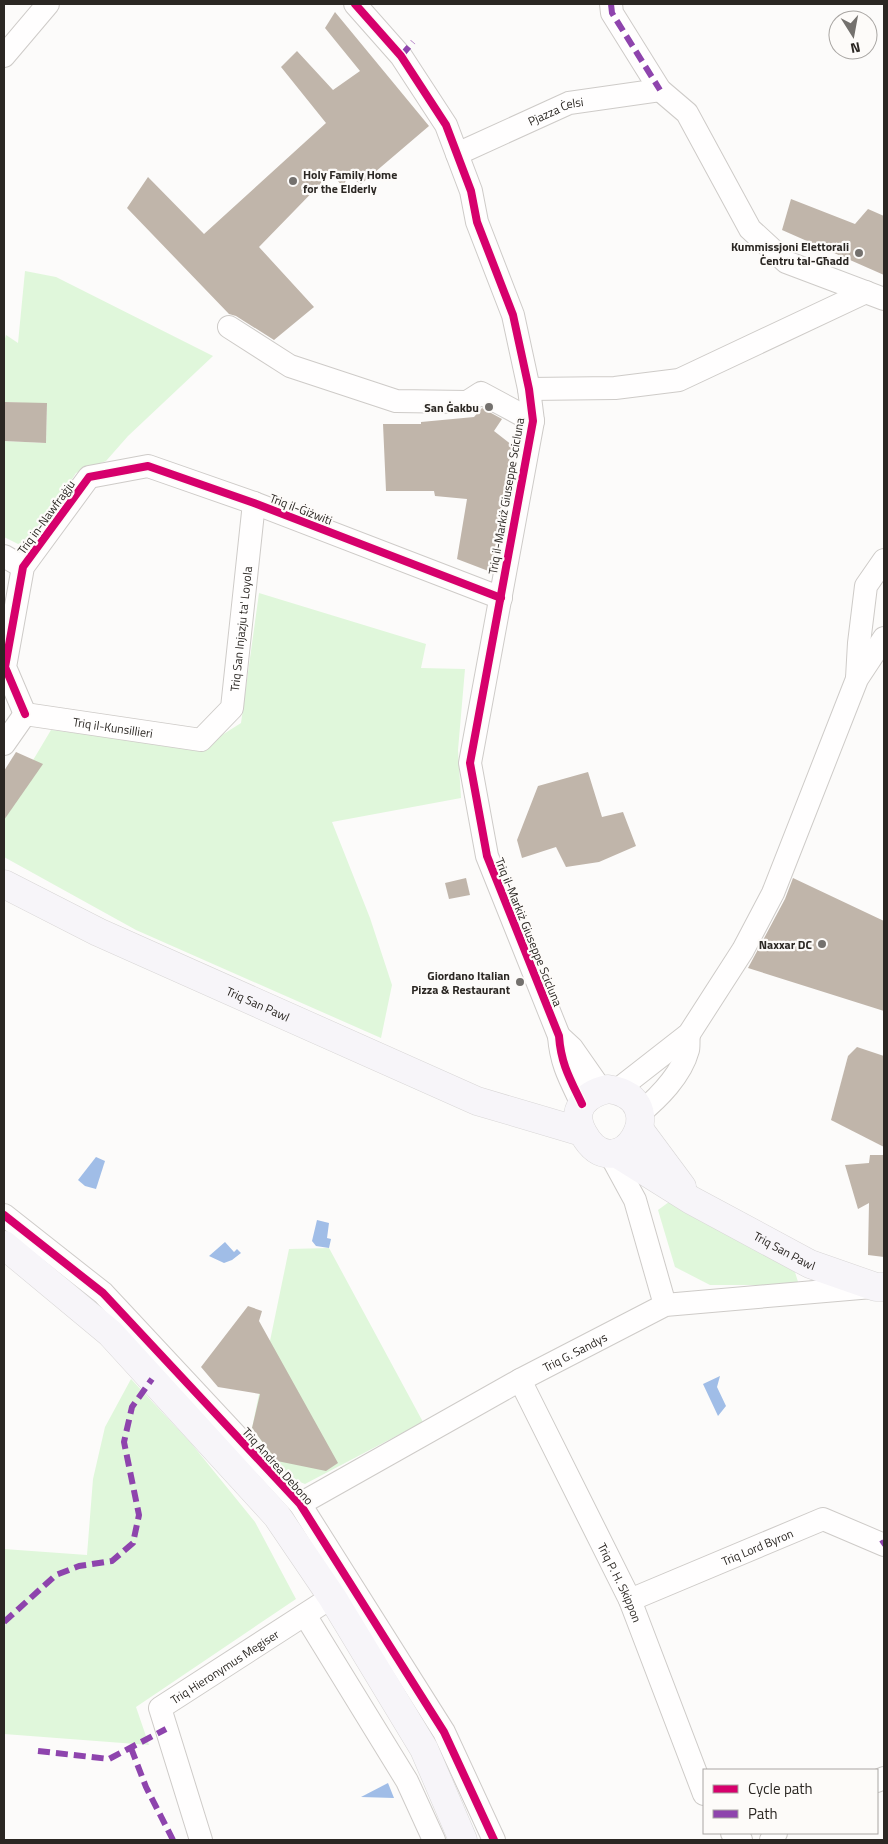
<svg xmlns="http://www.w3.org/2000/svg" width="888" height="1844" font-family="'Titillium Web',sans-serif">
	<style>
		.green { fill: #e0f7db }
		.water { fill: #a0bde7 }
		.building { fill: #c0b5aa }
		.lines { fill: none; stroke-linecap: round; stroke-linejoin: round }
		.minor-casing { stroke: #cecbc8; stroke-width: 24 }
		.major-casing { stroke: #d8d6d6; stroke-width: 29 }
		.minor { stroke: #fffefe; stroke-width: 22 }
		.major { stroke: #f7f5f9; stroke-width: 28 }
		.quiet { stroke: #8e44ad; stroke-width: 6; stroke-dasharray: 12 6; stroke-linecap: butt }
		.cycleway-casing { stroke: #fdfbf9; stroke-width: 11 }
		.cycleway { stroke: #d6006c; stroke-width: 8 }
		.poi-dot { fill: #74716e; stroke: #fdfbf9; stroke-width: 2 }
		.labels { text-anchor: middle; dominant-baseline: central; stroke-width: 4.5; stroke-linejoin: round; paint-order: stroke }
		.street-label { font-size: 12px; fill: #2b2723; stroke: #fdfbf9 }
		.poi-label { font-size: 12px; font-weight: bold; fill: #2b2723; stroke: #fdfbf9; text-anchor: end }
	</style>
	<rect width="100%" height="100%" fill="#fcfbfa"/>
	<!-- green -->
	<g class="green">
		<path d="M 25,271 L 56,277 L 213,356 L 128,436 L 106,461 L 76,473 L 32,540 L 18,544 L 4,537 L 4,441 L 46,443 L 47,404 L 4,402 L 4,342 L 6,335 L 18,343 Z"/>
		<path d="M 259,593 L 426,644 L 421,668 L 465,669 L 458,750 L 461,798 L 332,822 L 370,918 L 392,985 L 381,1038 L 136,930 L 4,857 L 4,809 L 51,730 L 203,747 L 241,723 Z"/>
		<path d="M 669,1202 L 794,1269 L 799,1285 L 710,1285 L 675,1267 L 658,1210 Z"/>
		<path d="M 329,1248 L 423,1422 L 305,1484 C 285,1477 265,1445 252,1428 L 289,1249 Z"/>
		<path d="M 131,1379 L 191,1443 L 255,1522 L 296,1599 L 136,1707 L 149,1745 L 4,1734 L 4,1549 L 87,1555 L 93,1479 L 105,1427 Z"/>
	</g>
	<!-- water -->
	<g class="water">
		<path d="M 96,1157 L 105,1161 L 96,1189 L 85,1186 L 78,1180 Z"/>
		<path d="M 317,1220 L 329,1223 L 327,1238 L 331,1239 L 329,1248 L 316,1246 L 312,1241 Z"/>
		<path d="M 225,1242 L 234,1252 L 237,1249 L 241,1253 L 232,1260 L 224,1263 L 209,1256 Z"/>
		<path d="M 720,1376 L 717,1387 L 726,1406 L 718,1416 L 703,1384 Z"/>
		<path d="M 388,1783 L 394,1798 L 361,1797 Z"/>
	</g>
	<!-- building -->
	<g class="building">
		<path d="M 335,12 L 429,126 L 361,184 L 348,176 L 343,187 L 331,173 L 259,247 L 314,307 L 274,340 L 236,316 L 229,314 L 127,208 L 148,177 L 204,234 L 326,123 L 281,67 L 297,51 L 333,90 L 360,71 L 325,28 Z"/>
		<path d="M 791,199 L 855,224 L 868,209 L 884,216 L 884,275 L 782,230 Z"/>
		<path d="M 4,402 L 47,403 L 46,443 L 4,441 Z"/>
		<path d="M 482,408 L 502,419 L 494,431 L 512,445 L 491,572 L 457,559 L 467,499 L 435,496 L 434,491 L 386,491 L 383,424 L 421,424 L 421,422 L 474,417 Z"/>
		<path d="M 16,752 L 43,764 L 4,820 L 4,771 Z"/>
		<path d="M 588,772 L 602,817 L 623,812 L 636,846 L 599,862 L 566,867 L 556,847 L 522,858 L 517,840 L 538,786 Z"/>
		<path d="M 466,878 L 470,895 L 449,899 L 445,883 Z"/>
		<path d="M 793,878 L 884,921 L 884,1011 L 748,968 L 785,899 Z"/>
		<path d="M 857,1047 L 884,1056 L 884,1147 L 831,1120 L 848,1056 Z"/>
		<path d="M 870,1155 L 884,1155 L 884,1257 L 868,1255 L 869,1203 L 858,1209 L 845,1165 L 869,1163 Z"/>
		<path d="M 248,1306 L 262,1311 L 259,1321 L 338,1463 L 326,1471 L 277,1461 L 252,1428 L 260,1394 L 218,1387 L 201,1367 Z"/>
	</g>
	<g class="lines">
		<!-- minor casing -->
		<g class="minor-casing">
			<g id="minor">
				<path d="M 355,4 L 401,56 L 446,125 L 471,191 L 477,222 L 513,315 L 529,389 L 533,421 L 470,763 L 487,856 L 559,1036 C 561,1064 570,1079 582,1104"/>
				<path d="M 611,4 L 612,13 L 660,90 L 687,113 L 750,229 L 786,262 L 884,299"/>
				<path d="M 4,56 L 48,4"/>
				<path id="s1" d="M 457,154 L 569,103 L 660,90"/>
				<path d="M 229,327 L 290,366 L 396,401 L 467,402 L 481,393 L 533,421"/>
				<path d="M 529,389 L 615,388 L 679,380 L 866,292"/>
				<path d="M 4,556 L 23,567"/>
				<path d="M 857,678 L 859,643 L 866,586 L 884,560"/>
				<path d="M 25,714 L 5,667 L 23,567 L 89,477 L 148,466 L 254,503 L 501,598"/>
				<path id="s2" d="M 25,714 L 201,740 L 232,708 L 254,503"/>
				<path d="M 4,744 L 25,714"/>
				<path d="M 559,1036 L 572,1048 L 602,1091"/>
				<path d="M 616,1091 L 689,1034 L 743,950 L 773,893 L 857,679 L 884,638"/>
				<path d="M 639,1114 C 658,1098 681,1076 688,1050 C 689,1046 688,1039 689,1034"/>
				<path d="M 610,1154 L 635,1200 L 665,1305"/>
				<path d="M 4,1215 L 103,1293 L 300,1504 L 444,1732 L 494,1840"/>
				<path id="s3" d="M 520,1380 L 630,1600 L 704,1794"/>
				<path id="s4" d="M 300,1504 L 520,1380 L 665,1305 L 872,1287"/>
				<path id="s5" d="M 630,1600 L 823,1519 L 884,1545"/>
				<path d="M 305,1615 L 407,1781 L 434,1840"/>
				<path d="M 877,1781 L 884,1778"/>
				<path d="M 732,1833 L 741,1840"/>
				<path id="s6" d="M 201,1840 L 160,1708 L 332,1597"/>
				<path d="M 771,1840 L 776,1833"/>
			</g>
		</g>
		<!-- major casing -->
		<g class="major-casing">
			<g id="major">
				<path id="s7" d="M 4,884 L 98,932 L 477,1101 L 582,1132"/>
				<path d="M 608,1089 C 678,1099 617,1195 583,1133 C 570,1110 585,1094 608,1089 Z"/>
				<path d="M 639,1129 L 682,1187"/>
				<path id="s8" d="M 616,1153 L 691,1200 L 810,1264 L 876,1287 L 884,1287"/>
				<path d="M 4,1245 L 110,1333 L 277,1516 L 332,1597 L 424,1749 L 463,1840"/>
			</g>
		</g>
		<!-- minor -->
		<use href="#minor" class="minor"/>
		<!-- major -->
		<use href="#major" class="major"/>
		<!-- quiet -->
		<g class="quiet">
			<path d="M 611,4 L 612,13 L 660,90"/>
			<path d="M 401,56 L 413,42"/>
			<path d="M 881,1544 L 884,1542"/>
			<path d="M 4,1622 L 56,1575 L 79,1566 L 112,1561 L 133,1543 L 139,1515 L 124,1442 L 132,1407 L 152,1379"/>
			<path d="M 131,1748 L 146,1787 L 173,1840"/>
			<path d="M 38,1751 L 109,1759 L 166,1729"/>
		</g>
		<!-- cycleway casing -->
		<g class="cycleway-casing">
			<g id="cycleway">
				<path d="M 355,4 L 401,56 L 446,125 L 471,191 L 477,222 L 513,315 L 529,389 L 533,421 L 470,763 L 487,856 L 559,1036 C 561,1064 570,1079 582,1104"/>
				<path d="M 25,714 L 5,667 L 23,567 L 89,477 L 148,466 L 254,503 L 501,598"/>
				<path d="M 4,1215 L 103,1293 L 300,1504 L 444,1732 L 494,1840"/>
			</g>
		</g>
		<!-- cycleway -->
		<use href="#cycleway" class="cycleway"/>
	</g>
	<!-- markers -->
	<g class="poi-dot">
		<circle cx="293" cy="181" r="5"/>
		<circle cx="859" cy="253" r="5"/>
		<circle cx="489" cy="407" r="5"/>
		<circle cx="822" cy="944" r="5"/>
		<circle cx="520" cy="982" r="5"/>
	</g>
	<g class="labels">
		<!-- street labels -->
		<g class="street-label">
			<text stroke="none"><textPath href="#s1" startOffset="108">Pjazza Ċelsi</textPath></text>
			<text transform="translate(506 496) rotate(-80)">Triq il-Markiż Giuseppe Scicluna</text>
			<text transform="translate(301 509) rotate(21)">Triq il-Ġiżwiti</text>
			<text transform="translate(46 517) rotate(-54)">Triq in-Nawfraġju</text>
			<text stroke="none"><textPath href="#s2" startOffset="302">Triq San Injazju ta' Loyola</textPath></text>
			<text stroke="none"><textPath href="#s2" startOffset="89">Triq il-Kunsillieri</textPath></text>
			<text transform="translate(529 932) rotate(68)">Triq il-Markiż Giuseppe Scicluna</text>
			<text stroke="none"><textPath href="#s7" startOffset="281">Triq San Pawl</textPath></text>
			<text stroke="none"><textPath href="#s8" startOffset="195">Triq San Pawl</textPath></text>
			<text stroke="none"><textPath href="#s4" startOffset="314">Triq G. Sandys</textPath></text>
			<text transform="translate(278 1466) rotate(48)">Triq Andrea Debono</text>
			<text stroke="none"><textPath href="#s5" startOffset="138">Triq Lord Byron</textPath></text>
			<text stroke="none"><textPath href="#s3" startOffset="226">Triq P. H. Skippon</textPath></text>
			<text stroke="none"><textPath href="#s6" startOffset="215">Triq Hieronymus Megiser</textPath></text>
		</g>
		<!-- poi labels -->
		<g class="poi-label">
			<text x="303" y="174" text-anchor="start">Holy Family Home<tspan x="303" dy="14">for the Elderly</tspan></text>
			<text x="849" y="246">Kummissjoni Elettorali<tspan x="849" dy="14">Ċentru tal-Għadd</tspan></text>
			<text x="479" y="407">San Ġakbu</text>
			<text x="812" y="944">Naxxar DC</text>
			<text x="510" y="975">Giordano Italian<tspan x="510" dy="14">Pizza &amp; Restaurant</tspan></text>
		</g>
	</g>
	<!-- border -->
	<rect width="888" height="1844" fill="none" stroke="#2b2723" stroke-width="10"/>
	<!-- legend -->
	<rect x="703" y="1769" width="175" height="65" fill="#fdfbf9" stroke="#a9a6a3"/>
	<rect x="713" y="1785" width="25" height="8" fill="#d6006c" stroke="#a9a6a3"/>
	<text x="748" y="1794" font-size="15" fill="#2b2723">Cycle path</text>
	<rect x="713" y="1810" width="25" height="8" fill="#8e44ad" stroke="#a9a6a3"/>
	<text x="748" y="1819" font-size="15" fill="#2b2723">Path</text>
	<!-- north arrow -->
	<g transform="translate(853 35) rotate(169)"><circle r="24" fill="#fdfbf9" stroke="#a9a6a3"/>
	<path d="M0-4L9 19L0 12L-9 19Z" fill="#74716e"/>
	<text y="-8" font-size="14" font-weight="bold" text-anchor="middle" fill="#2b2723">N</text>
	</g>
</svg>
